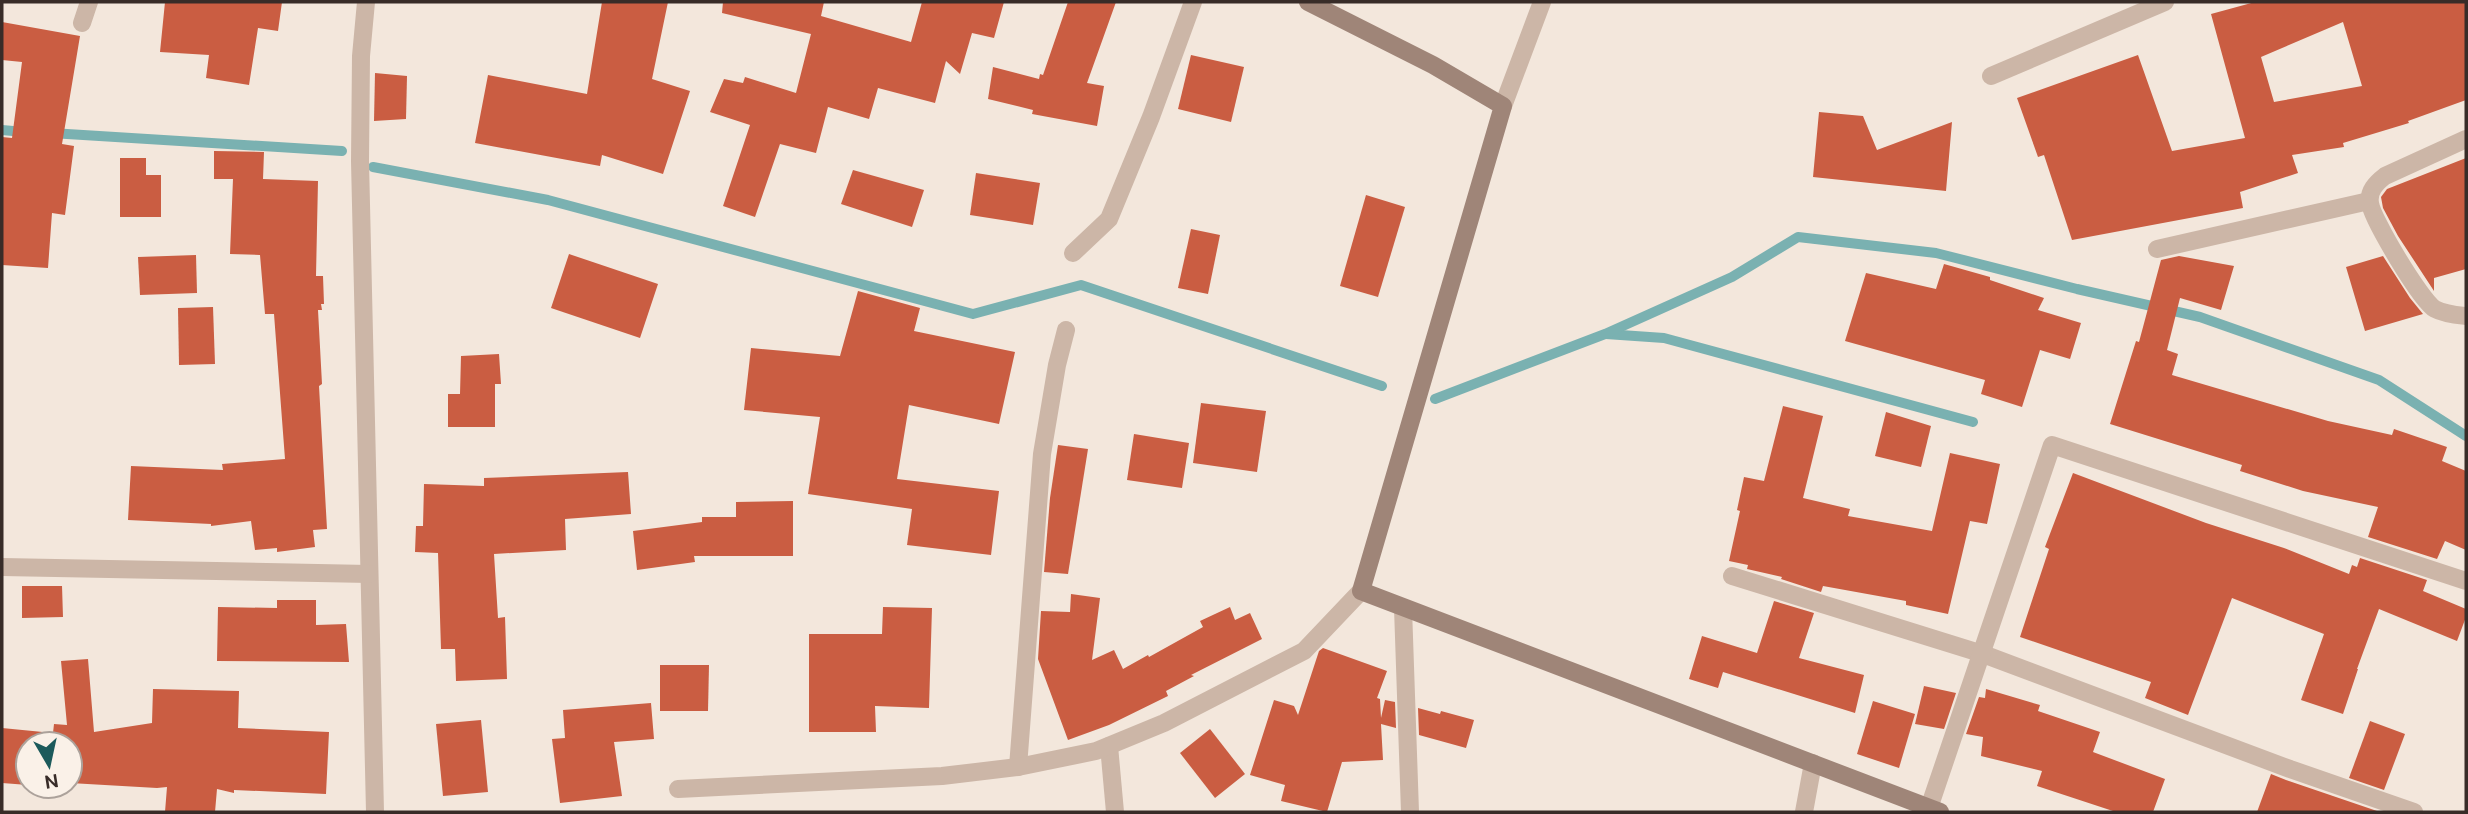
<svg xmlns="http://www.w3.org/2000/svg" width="2468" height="814" font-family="Ubuntu,sans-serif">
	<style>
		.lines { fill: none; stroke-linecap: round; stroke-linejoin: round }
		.stream { stroke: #7ab1b1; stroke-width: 10 }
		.building { fill: #ca5d42; fill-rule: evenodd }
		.street { stroke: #ccb6a7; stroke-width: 18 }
		.secondary { stroke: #9f8578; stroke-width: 18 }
	</style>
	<rect width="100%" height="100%" fill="#f3e7dc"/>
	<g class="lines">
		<!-- stream -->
		<g class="stream">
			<path d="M 2,130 L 24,132"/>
			<path d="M 51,133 L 342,151"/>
			<path d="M 373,167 L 548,200 L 973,314 L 1081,285 L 1382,386"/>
			<path d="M 1606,334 L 1664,338 L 1973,422"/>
			<path d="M 1435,399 L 1605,334 L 1732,277 L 1798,237 L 1936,253 L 2077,289 L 2200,317 L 2379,380 L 2466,436"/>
		</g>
	</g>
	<!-- building -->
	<g class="building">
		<path d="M 165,2 L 282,2 L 278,31 L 258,28 L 249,85 L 206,78 L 209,55 L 160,52 Z"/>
		<path d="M 602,2 L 668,2 L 652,79 L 690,91 L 663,174 L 602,155 L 600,166 L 475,143 L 488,75 L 587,94 Z"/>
		<path d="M 723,2 L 824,2 L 821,16 L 911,42 L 922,2 L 1004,2 L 994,38 L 972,33 L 960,74 L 946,61 L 935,103 L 878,88 L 869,119 L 828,107 L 816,153 L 780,144 L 755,217 L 723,206 L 750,125 L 710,112 L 724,79 L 743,83 L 745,77 L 796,93 L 811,34 L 722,13 Z"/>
		<path d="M 1068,2 L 1116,2 L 1087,83 L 1104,86 L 1097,126 L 1032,114 L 1033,110 L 988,99 L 993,67 L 1039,79 L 1040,74 L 1043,75 Z"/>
		<path d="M 2255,2 L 2466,2 L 2466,100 L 2408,121 L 2409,123 L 2343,143 L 2344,147 L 2292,155 L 2298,173 L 2240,192 L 2243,208 L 2072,240 L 2044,155 L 2038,157 L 2017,98 L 2138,55 L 2172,151 L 2245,138 L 2211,14 ZM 2343,22 L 2362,86 L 2274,102 L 2261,57 Z"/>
		<path d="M 2,22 L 80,36 L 62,144 L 74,146 L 65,215 L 52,213 L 48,268 L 2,265 L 2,137 L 12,138 L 22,62 L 2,60 Z"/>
		<path d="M 1191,55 L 1244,67 L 1231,122 L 1178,109 Z"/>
		<path d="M 375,73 L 407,76 L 406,119 L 374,121 Z"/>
		<path d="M 1819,112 L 1863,116 L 1877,150 L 1952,122 L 1946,191 L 1813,177 Z"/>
		<path d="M 214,151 L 264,152 L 263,179 L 318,181 L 316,276 L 323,276 L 324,304 L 321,304 L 322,310 L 318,310 L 322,384 L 319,386 L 327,529 L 313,530 L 315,547 L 277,552 L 277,548 L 255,550 L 251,521 L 211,526 L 211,524 L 128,520 L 131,466 L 223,470 L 222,464 L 285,459 L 274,314 L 265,314 L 260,255 L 230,254 L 233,179 L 214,179 Z"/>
		<path d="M 120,158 L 146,158 L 146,175 L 161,175 L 161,217 L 120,217 Z"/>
		<path d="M 2466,158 L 2466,269 L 2434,278 L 2434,291 L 2398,236 L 2383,208 L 2381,197 L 2387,189 Z"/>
		<path d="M 853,170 L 924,190 L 912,227 L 841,204 Z"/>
		<path d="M 976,173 L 1040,183 L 1033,225 L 970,215 Z"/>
		<path d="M 1366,195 L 1405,207 L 1378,297 L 1340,286 Z"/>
		<path d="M 1191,229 L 1220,235 L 1208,294 L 1178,288 Z"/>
		<path d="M 569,254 L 658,284 L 640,338 L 551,308 Z"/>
		<path d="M 196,255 L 197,293 L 140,295 L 138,257 Z"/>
		<path d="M 2179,256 L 2234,266 L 2221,310 L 2180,298 L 2167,350 L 2178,354 L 2172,375 L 2328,421 L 2392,435 L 2394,429 L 2447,447 L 2442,461 L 2466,471 L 2466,550 L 2445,541 L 2437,559 L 2368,537 L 2378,507 L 2303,491 L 2240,471 L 2242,465 L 2110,424 L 2136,341 L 2139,342 L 2161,260 Z"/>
		<path d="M 2383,256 L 2410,298 L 2423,314 L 2365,331 L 2346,267 Z"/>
		<path d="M 1944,264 L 1990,277 L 1990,280 L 2044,298 L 2038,310 L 2081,323 L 2070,359 L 2040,350 L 2022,407 L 1981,394 L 1985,380 L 1845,341 L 1866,273 L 1936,289 Z"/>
		<path d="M 858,291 L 920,308 L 914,331 L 1015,352 L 999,424 L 909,405 L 897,479 L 999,491 L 991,555 L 907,545 L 912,509 L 808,494 L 820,417 L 744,410 L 751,348 L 840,356 Z"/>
		<path d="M 213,307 L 215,364 L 179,365 L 178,308 Z"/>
		<path d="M 499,354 L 501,384 L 495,384 L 495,427 L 448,427 L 448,394 L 460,394 L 461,356 Z"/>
		<path d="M 1201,403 L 1266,411 L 1257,472 L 1193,463 Z"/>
		<path d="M 1783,406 L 1823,416 L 1803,498 L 1850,509 L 1848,516 L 1932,531 L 1950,453 L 2000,464 L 1987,524 L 1970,521 L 1948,614 L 1906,605 L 1906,601 L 1823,586 L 1821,592 L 1781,579 L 1782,577 L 1747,569 L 1748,565 L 1729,561 L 1740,511 L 1737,510 L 1744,477 L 1764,481 Z"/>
		<path d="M 1886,412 L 1931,426 L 1921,467 L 1875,456 Z"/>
		<path d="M 1134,434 L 1189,443 L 1182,488 L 1127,480 Z"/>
		<path d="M 1058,445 L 1088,449 L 1068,574 L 1044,572 L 1050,498 Z"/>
		<path d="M 628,472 L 631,514 L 565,519 L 566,550 L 494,554 L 498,618 L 505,617 L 507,679 L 456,681 L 455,649 L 441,649 L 438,553 L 415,552 L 416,526 L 423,526 L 424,484 L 484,486 L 484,478 Z"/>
		<path d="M 2073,473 L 2206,523 L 2284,548 L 2349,574 L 2352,565 L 2357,567 L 2360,558 L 2427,580 L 2423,591 L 2466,609 L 2466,617 L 2457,641 L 2379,609 L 2357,669 L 2358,669 L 2343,714 L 2301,700 L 2324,634 L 2232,598 L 2188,715 L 2145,698 L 2151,682 L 2020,637 L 2049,549 L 2045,547 Z"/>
		<path d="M 793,501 L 793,556 L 694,556 L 695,562 L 637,570 L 633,531 L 702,522 L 702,517 L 736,517 L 736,502 Z"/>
		<path d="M 22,586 L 62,586 L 63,617 L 22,618 Z"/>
		<path d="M 1071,594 L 1100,598 L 1092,660 L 1114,650 L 1123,669 L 1148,655 L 1149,657 L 1203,627 L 1200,621 L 1230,607 L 1235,620 L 1250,613 L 1262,639 L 1191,675 L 1194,676 L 1166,691 L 1168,696 L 1109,725 L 1068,740 L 1038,659 L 1041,611 L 1070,612 Z"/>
		<path d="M 277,600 L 316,600 L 316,625 L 346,624 L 349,662 L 217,661 L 218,607 L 277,608 Z"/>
		<path d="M 1774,601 L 1814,613 L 1799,658 L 1864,675 L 1855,713 L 1723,672 L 1718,688 L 1689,679 L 1702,636 L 1757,653 Z"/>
		<path d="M 883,607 L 932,608 L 929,708 L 875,706 L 876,732 L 809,732 L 809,634 L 882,634 Z"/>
		<path d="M 1323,648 L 1387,671 L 1377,698 L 1380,699 L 1381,718 L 1385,700 L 1395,702 L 1396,728 L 1381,724 L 1383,760 L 1342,762 L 1327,812 L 1281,801 L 1285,785 L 1250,775 L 1274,700 L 1294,706 L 1298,715 L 1319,651 Z"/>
		<path d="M 88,659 L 94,732 L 152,723 L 153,689 L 239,691 L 238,728 L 329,732 L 326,794 L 234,790 L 234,793 L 217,789 L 215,812 L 165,812 L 167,787 L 157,788 L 70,783 L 70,744 L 28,744 L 28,785 L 2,783 L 2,728 L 53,733 L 54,724 L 67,725 L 61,661 Z"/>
		<path d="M 660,665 L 709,665 L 708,711 L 660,711 Z"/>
		<path d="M 1924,686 L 1956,693 L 1944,729 L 1915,724 Z"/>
		<path d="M 1986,689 L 2040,705 L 2038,711 L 2100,732 L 2093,752 L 2165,779 L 2153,812 L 2116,812 L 2037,786 L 2042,771 L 1981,756 L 1983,737 L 1966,734 L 1979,697 L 1985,698 Z"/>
		<path d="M 1873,701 L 1915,714 L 1899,768 L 1857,754 Z"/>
		<path d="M 651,703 L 654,739 L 614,742 L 622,796 L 560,803 L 552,739 L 565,738 L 563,710 Z"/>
		<path d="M 1418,708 L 1440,714 L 1441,711 L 1474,720 L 1466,748 L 1419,735 Z"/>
		<path d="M 481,720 L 488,792 L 443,796 L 436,724 Z"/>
		<path d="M 2370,721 L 2405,734 L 2384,790 L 2349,778 Z"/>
		<path d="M 1210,729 L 1245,774 L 1215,798 L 1180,753 Z"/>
		<path d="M 2271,774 L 2286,780 L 2377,811 L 2257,812 Z"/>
	</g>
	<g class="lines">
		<!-- street -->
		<g class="street">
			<path d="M 366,2 L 361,56 L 360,161 L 375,812"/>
			<path d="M 82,23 L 89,2"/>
			<path d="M 1991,76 L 2165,2"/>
			<path d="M 1503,106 L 1542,2"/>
			<path d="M 2466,139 L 2385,176 C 2376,183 2368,191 2370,203 C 2372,219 2421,301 2435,309 C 2444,314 2456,315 2466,316"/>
			<path d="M 2157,249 L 2369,201"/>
			<path d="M 1073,253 L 1109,219 L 1151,117 L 1193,2"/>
			<path d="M 2,567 L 369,574"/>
			<path d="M 1732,576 L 1983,654 L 2290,769 L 2414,812"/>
			<path d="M 1403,608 L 1410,812"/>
			<path d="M 1109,746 L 1115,812"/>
			<path d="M 1018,767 L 1042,454 L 1057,365 L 1066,330"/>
			<path d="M 678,789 L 942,776 L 1018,767 L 1096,751 L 1164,723 L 1304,651 L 1361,591"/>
			<path d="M 1929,808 L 2052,445 L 2466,581"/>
			<path d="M 1804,812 L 1813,763"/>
		</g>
		<!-- secondary -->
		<path class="secondary" d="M 1308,2 L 1433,65 L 1503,106 L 1361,591 L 1940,812"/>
	</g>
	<!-- border -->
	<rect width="2468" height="814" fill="none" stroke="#382c28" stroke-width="7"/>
	<!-- north arrow -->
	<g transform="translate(49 765) rotate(171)"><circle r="33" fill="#faf1e8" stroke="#aca29b" stroke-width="2"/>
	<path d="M0-5L12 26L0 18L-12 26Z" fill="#1c5a5b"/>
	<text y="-10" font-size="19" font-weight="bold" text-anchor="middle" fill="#382c28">N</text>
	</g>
</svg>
